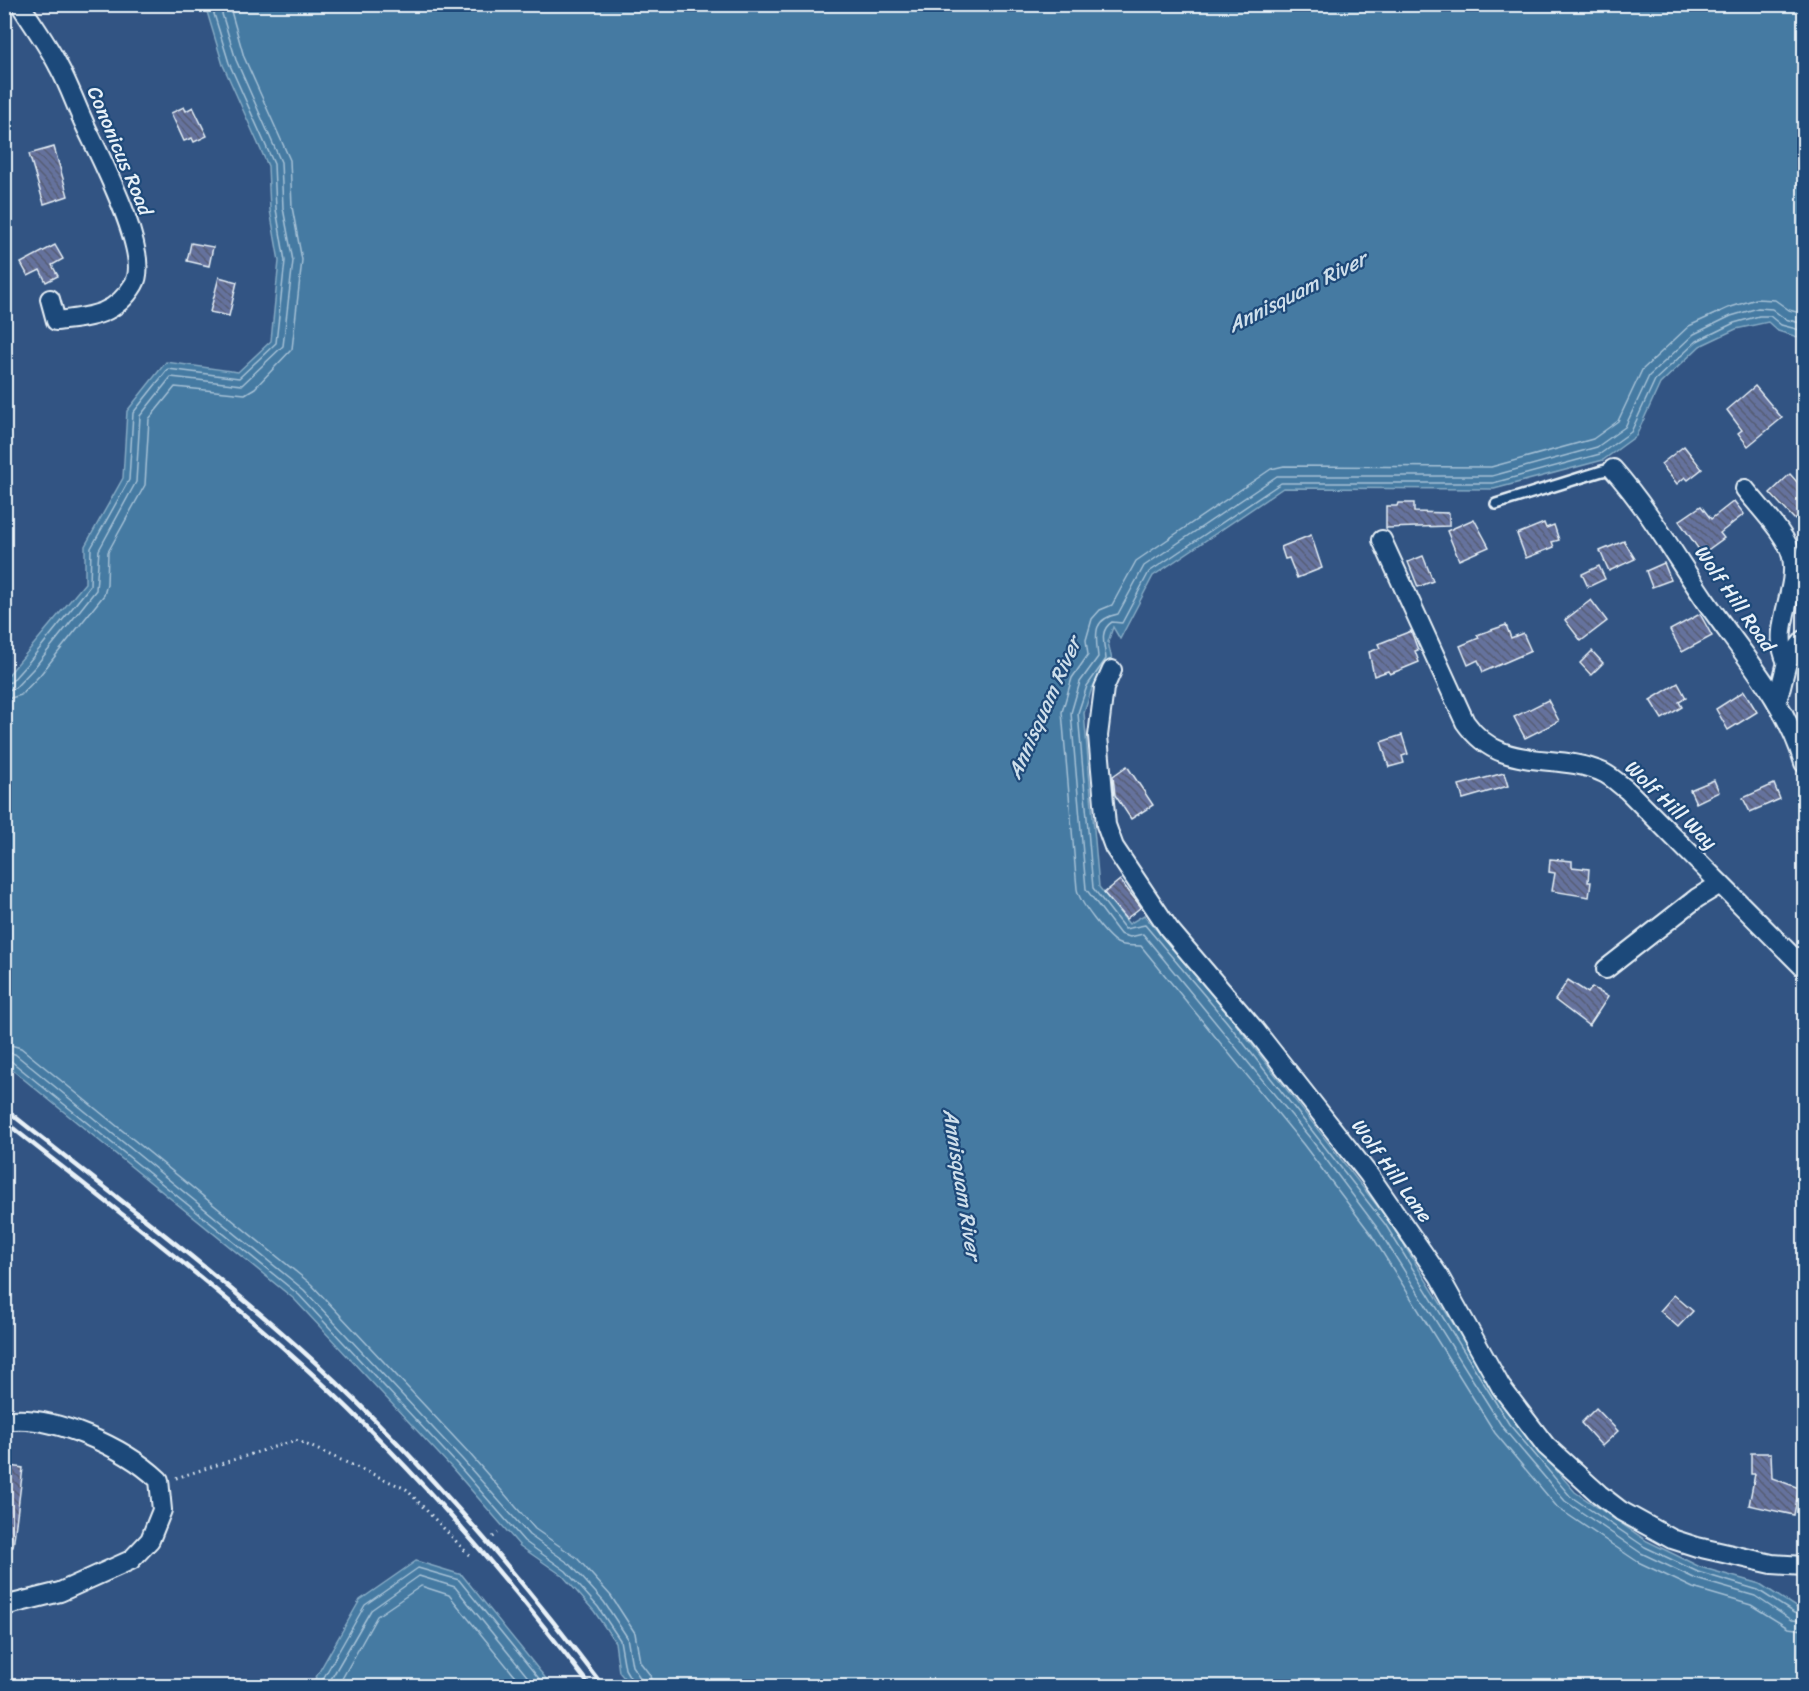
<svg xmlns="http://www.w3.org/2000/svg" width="1809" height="1691" font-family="Sriracha,sans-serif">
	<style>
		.water { fill: #447aa2; stroke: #86aac4; stroke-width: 1.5 }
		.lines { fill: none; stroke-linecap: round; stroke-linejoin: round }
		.shore { stroke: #a6c1d6; stroke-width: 1.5 }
		.building { fill: url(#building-back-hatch); stroke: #e8f1f8; stroke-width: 1.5 }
		.lane-casing { stroke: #e8f1f8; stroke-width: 14 }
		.street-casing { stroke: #e8f1f8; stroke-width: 22 }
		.path { stroke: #e8f1f8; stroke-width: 3; stroke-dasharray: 1.5 4.5; stroke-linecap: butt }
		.lane { stroke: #1f4a7a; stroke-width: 9 }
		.street { stroke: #1f4a7a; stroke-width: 18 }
		.rail { stroke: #e8f1f8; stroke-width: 4.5 }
		.labels { text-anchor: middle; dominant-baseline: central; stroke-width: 4.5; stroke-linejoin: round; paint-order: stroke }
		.street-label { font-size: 20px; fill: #e8f1f8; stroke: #1f4a7a }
		.water-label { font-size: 21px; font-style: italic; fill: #cfdfeb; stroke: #1f4a7a }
	</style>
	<defs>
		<pattern id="building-back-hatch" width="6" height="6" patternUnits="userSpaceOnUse" patternTransform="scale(1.5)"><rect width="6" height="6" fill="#65729d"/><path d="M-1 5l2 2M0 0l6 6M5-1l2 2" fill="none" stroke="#565d74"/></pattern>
	</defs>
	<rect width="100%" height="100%" fill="#325483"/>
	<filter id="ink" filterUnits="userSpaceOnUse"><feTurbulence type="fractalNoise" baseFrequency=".0167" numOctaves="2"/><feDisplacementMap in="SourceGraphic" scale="12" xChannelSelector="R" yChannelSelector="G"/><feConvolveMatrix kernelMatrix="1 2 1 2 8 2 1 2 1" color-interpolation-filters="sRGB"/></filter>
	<g filter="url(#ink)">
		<!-- water -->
		<g class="water">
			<path d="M 205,5 L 1804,5 L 1804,339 L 1778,331 L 1768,322 L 1736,329 L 1700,346 L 1660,384 L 1636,436 L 1603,460 L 1494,489 L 1283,488 L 1153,576 L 1120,639 L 1113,627 L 1108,642 L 1112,660 L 1092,688 L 1084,713 L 1099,887 L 1129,924 L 1144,915 L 1231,1018 L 1389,1221 L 1514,1421 L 1523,1431 L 1525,1430 L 1526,1435 L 1575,1492 L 1647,1541 L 1700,1567 L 1760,1584 L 1797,1608 L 1804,1608 L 1804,1686 L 631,1686 L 619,1672 L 615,1642 L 594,1611 L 563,1576 L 520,1546 L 452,1468 L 294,1299 L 5,1064 L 4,680 L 85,583 L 85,546 L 123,478 L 127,411 L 166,362 L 238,372 L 271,341 L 279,261 L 270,210 L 268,166 L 223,65 Z"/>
			<path d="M 416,1561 L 462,1575 L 552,1686 L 311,1686 L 360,1600 Z"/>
		</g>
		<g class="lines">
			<!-- shore -->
			<g class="shore">
				<path d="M 1804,314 L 1789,310 L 1775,300 L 1756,299 L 1728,308 L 1689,326 L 1642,370 L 1618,421 L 1593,439 L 1491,467 L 1284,466 L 1271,469 L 1136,561 L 1112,605 L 1100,610 L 1092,619 L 1086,640 L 1088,655 L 1072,678 L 1062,712 L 1077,889 C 1079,902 1106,936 1117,943 C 1125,947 1133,945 1141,946 L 1303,1144 L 1371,1234 L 1495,1433 L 1558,1508 L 1638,1562 L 1693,1588 L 1751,1605 L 1788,1628 L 1804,1630"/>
				<path d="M 1804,324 L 1785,319 L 1772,309 L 1758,308 L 1731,316 L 1694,334 L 1649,376 L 1625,427 L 1597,447 L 1492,476 L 1277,476 L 1144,566 L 1118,614 C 1091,619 1096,636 1098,657 L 1080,682 L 1071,713 L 1086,889 L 1120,934 L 1130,937 L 1143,934 L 1310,1138 L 1378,1229 L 1503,1428 L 1565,1501 L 1641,1553 L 1696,1579 L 1755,1596 L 1791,1620 L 1804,1621"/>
				<path d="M 1804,331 L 1781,325 L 1770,316 L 1759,316 L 1734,323 L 1697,341 L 1655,380 L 1631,432 L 1600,454 L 1493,483 L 1281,483 L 1149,572 L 1122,623 L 1112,622 C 1098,631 1105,646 1106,659 L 1087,686 L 1078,713 L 1093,888 L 1125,929 L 1145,925 L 1227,1022 L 1385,1224 L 1509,1424 L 1570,1496 L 1645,1547 L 1698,1572 L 1758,1590 L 1794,1613 L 1804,1614"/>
				<path d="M 4,683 L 11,682 L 28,663 L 90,586 L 91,548 L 129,480 L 133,413 L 168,369 L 239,378 L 276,343 L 285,261 L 276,209 L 274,164 L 229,63 L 211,4"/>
				<path d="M 4,691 L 15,688 L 34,668 L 96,590 L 99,550 L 136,482 L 140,416 L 171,377 L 242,385 L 283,346 L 293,261 L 283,208 L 281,162 L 236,60 L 219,4"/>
				<path d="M 4,700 L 21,695 L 40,675 L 104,595 L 107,584 L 108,552 L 145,485 L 149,419 L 175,387 L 245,394 L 255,388 L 292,349 L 302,260 L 292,207 L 290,160 L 244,57 L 229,4"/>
				<path d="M 4,1043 L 21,1048 L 311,1284 L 469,1453 L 535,1529 L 577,1558 L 611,1596 L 635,1633 L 640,1662 L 650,1675 L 652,1686"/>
				<path d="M 4,1052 L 15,1054 L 304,1290 L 462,1459 L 529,1535 L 571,1565 L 604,1602 L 627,1637 L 632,1666 L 641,1679 L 643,1686"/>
				<path d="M 4,1059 L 11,1061 L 299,1295 L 457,1464 L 524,1541 L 566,1571 L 598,1607 L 620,1640 L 625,1669 L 635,1686"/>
				<path d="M 319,1686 L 365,1605 L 418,1568 L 459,1580 L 545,1686"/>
				<path d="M 327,1686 L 371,1610 L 419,1576 L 455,1587 L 535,1686"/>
				<path d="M 338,1686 L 377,1616 L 421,1586 L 449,1595 L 523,1686"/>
			</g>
		</g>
		<!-- building -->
		<g class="building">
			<path d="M 184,107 L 186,111 L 193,107 L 207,136 L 194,142 L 192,138 L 184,141 L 171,113 Z"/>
			<path d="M 54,147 L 68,196 L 44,204 L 29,154 Z"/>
			<path d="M 191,243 L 213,247 L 209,266 L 187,261 Z"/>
			<path d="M 55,245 L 63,259 L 52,265 L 58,276 L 46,282 L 40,270 L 28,276 L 21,263 Z"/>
			<path d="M 219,277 L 237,282 L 229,316 L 210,312 Z"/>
			<path d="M 1755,386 L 1782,418 L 1748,446 L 1738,433 L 1742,430 L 1727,410 Z"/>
			<path d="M 1684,446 L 1702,469 L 1688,480 L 1685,477 L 1677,484 L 1661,464 Z"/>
			<path d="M 1790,474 L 1804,490 L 1804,511 L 1795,520 L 1770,493 Z"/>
			<path d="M 1734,501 L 1744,514 L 1720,533 L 1724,538 L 1702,554 L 1679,521 L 1701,506 L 1711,519 Z"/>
			<path d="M 1398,503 L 1414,503 L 1414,512 L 1449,513 L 1449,526 L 1386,528 L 1386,506 L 1397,506 Z"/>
			<path d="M 1474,519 L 1489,547 L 1459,560 L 1447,531 Z"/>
			<path d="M 1544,523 L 1546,528 L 1554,525 L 1559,540 L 1552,542 L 1554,547 L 1526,558 L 1517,534 Z"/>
			<path d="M 1311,535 L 1322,568 L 1297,578 L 1289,558 L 1285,559 L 1281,547 Z"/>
			<path d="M 1624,541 L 1635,559 L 1609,571 L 1600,551 Z"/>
			<path d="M 1423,556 L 1433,581 L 1418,587 L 1408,562 Z"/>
			<path d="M 1664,563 L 1671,580 L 1652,587 L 1646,571 Z"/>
			<path d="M 1599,566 L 1605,579 L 1588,587 L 1582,574 Z"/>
			<path d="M 1591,600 L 1607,621 L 1581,641 L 1565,620 Z"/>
			<path d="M 1700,614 L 1712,636 L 1682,652 L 1670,630 Z"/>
			<path d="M 1506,625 L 1511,638 L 1523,633 L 1531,651 L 1483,672 L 1478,660 L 1468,665 L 1460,646 L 1479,638 L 1477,635 Z"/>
			<path d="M 1411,631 L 1418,650 L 1415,651 L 1419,662 L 1390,674 L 1388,671 L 1374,676 L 1369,652 L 1380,648 L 1378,644 Z"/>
			<path d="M 1592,651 L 1603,663 L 1591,675 L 1580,663 Z"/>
			<path d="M 1678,683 L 1686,698 L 1679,702 L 1682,707 L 1662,719 L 1650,700 Z"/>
			<path d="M 1744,691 L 1757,712 L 1728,730 L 1716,709 Z"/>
			<path d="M 1548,700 L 1559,721 L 1525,738 L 1514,717 Z"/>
			<path d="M 1402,735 L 1408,754 L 1402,756 L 1404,763 L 1389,767 L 1381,742 Z"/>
			<path d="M 1127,766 L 1153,805 L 1131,819 L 1115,795 L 1113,776 Z"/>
			<path d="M 1504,773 L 1508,786 L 1463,799 L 1459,785 Z"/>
			<path d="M 1714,780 L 1719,792 L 1696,803 L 1690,790 Z"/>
			<path d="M 1774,784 L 1780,799 L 1750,812 L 1743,798 Z"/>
			<path d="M 1550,859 L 1572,861 L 1572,867 L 1589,869 L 1588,882 L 1591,882 L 1589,897 L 1552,891 L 1555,873 L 1549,872 Z"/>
			<path d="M 1120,880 L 1141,907 L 1126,919 L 1104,893 Z"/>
			<path d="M 1568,980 L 1588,993 L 1592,987 L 1608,997 L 1589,1026 L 1555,1000 Z"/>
			<path d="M 1674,1295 L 1693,1311 L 1678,1327 L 1660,1311 Z"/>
			<path d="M 1596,1408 L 1618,1431 L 1602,1446 L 1581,1423 Z"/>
			<path d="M 1751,1453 L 1771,1453 L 1772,1478 L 1799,1488 L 1794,1515 L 1749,1505 L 1755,1474 L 1751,1474 Z"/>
			<path d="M 4,1465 L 23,1468 L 13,1547 L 4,1546 Z"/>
		</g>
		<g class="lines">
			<!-- lane casing -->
			<g class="lane-casing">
				<path id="lane" d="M 1496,504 L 1602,471 L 1613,469"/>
			</g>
			<!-- street casing -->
			<g class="street-casing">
				<g id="street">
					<path d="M 20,4 C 33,25 48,45 59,67 C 69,85 76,106 85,125 C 99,155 152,255 134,284 C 115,316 90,317 56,321 L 50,299"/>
					<path d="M 1613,469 C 1649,510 1675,556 1705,600 C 1741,652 1786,701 1804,763"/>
					<path d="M 1745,489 C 1759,507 1788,536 1792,557 C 1799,591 1770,629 1787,662"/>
					<path d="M 1382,540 L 1465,722 C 1502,775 1554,750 1604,773 C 1612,777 1619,784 1627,790 L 1804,968"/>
					<path d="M 1112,670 L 1104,688 L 1098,736 L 1106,825 L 1114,847 L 1169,929 L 1255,1030 L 1369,1175 L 1439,1276 L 1501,1387 L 1546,1446 L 1599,1494 L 1621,1511 L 1672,1539 L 1697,1547 L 1772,1564 L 1804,1566"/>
					<path d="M 1777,702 L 1787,662 L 1804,640"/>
					<path d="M 1606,969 L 1697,898 L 1720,884"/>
					<path d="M 4,1421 C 52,1413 125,1448 159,1480 L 162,1510 L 150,1540 L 131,1560 L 60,1592 L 4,1606"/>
				</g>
			</g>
			<!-- path -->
			<g class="path">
				<path d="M 176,1478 L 296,1440 L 406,1489 L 471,1557"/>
				<path d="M 493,1537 L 498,1533"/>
			</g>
			<!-- lane -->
			<use href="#lane" class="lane"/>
			<!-- street -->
			<use href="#street" class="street"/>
			<!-- rail -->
			<g class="rail">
				<path d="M 4,1108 C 109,1192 218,1273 317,1364 C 423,1462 516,1571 603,1686"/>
				<path d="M 4,1121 C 107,1203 213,1283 310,1372 C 413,1467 505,1574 590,1686"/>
			</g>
		</g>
	</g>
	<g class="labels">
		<!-- street labels -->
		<g class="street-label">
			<text transform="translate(120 151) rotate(67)">Cononicus Road</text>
			<text transform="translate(1735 599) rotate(55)">Wolf Hill Road</text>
			<text transform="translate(1671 805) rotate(44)">Wolf Hill Way</text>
			<text transform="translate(1392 1171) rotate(54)">Wolf Hill Lane</text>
		</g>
		<!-- water labels -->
		<g class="water-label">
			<text transform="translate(1297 292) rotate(-27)">Annisquam River</text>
			<text transform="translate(1044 708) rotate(-66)">Annisquam River</text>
			<text transform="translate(962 1184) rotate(81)">Annisquam River</text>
		</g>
	</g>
	<!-- margin -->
	<rect width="1809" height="1691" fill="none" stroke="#1f4a7a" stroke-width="24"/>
	<rect x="12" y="12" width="1785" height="1667" fill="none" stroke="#e8f1f8" stroke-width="2" filter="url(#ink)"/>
</svg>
